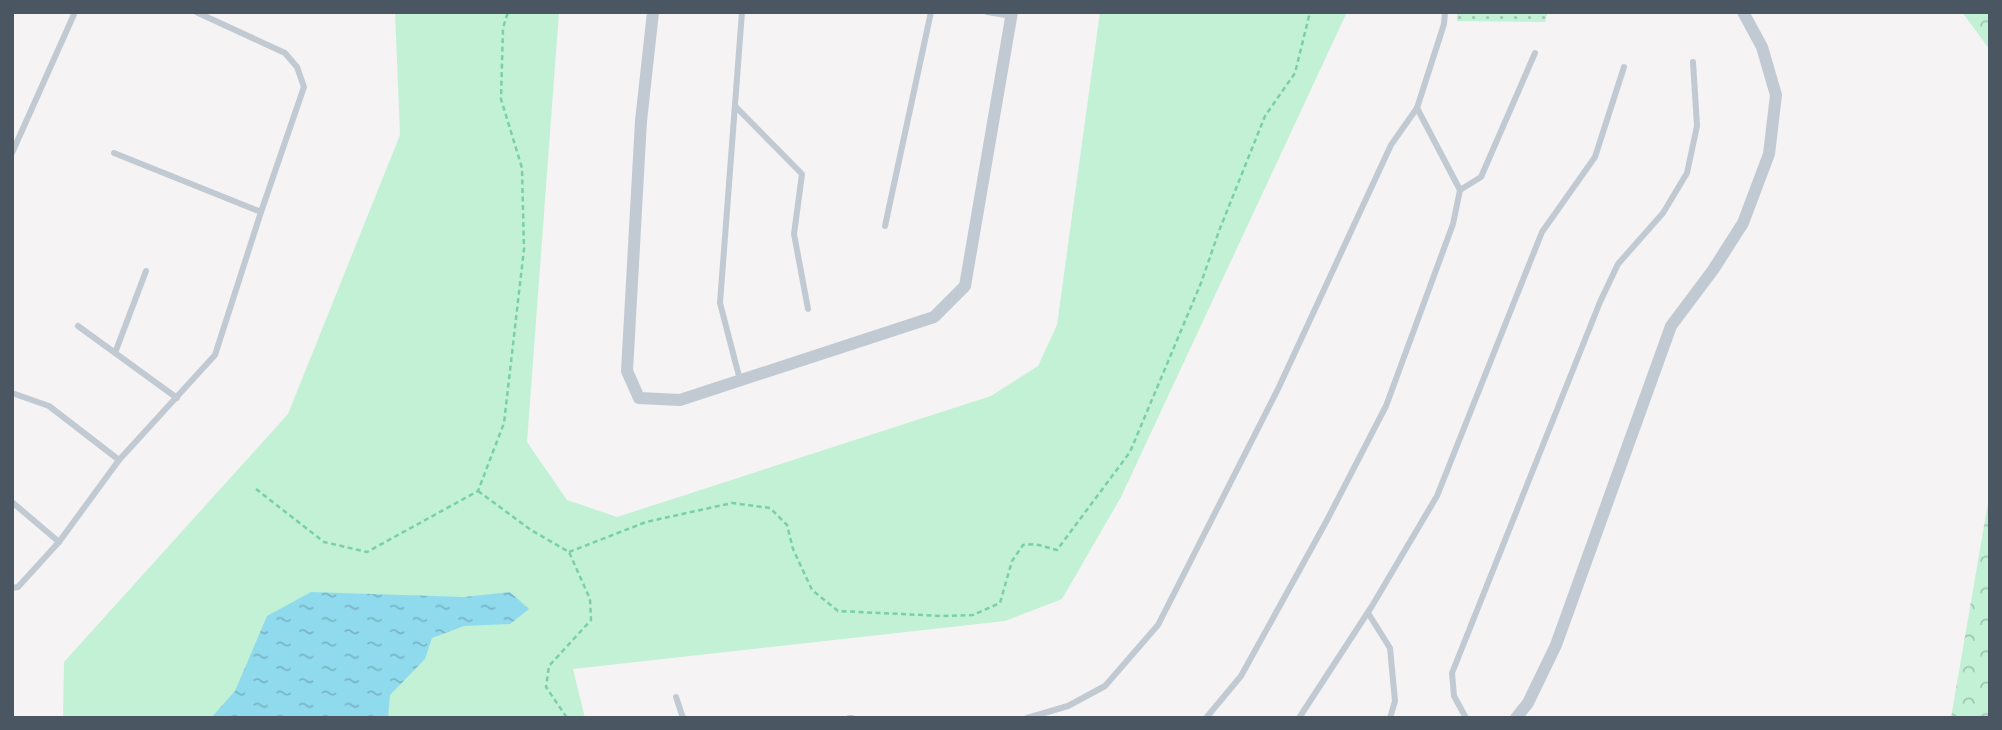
<svg xmlns="http://www.w3.org/2000/svg" width="2002" height="730" font-family="'IBM Plex Sans',sans-serif">
	<style>
		.grass { fill: #c3f1d5 }
		.forest { fill: url(#forest-crowns) }
		.park { fill: url(#park-dots) }
		.water { fill: url(#water-ripples) }
		.lines { fill: none; stroke-linecap: round; stroke-linejoin: round }
		.path { stroke: #7ad0a6; stroke-width: 2.5; stroke-dasharray: 5 3.5; stroke-linecap: butt }
		.service { stroke: #c1cad2; stroke-width: 6 }
		.minor { stroke: #c1cad2; stroke-width: 12 }
	</style>
	<defs>
		<pattern id="forest-crowns" width="20" height="18" patternUnits="userSpaceOnUse" patternTransform="scale(1.75)"><rect width="20" height="18" fill="#c3f1d5"/><path d="M2 6a3 3 0 1 1 6 0M12 15a3 3 0 1 1 6 0" fill="none" stroke="#a0c6b0"/></pattern>
		<pattern id="park-dots" width="8" height="8" patternUnits="userSpaceOnUse" patternTransform="scale(1.75)"><rect width="8" height="8" fill="#c3f1d5"/><path d="M2 2h.1M6 6h.1" fill="none" stroke="#a0c6b0" stroke-width="1.8" stroke-linecap="round"/></pattern>
		<pattern id="water-ripples" width="26" height="14" patternUnits="userSpaceOnUse" patternTransform="scale(1.75)"><rect width="26" height="14" fill="#90daee"/><path d="M2 4q2-2 4 0t4 0M15 11q2-2 4 0t4 0" fill="none" stroke="#78b4c4"/></pattern>
	</defs>
	<rect width="100%" height="100%" fill="#f5f3f3"/>
	<!-- grass -->
	<path class="grass" d="M 395,12 L 559,12 L 527,442 L 567,500 L 617,517 L 991,396 L 1038,366 L 1057,325 L 1100,12 L 1347,12 L 1121,497 L 1062,599 L 1005,621 L 573,669 L 585,718 L 63,718 L 64,662 L 288,414 L 400,135 Z"/>
	<!-- forest -->
	<g class="forest">
		<path d="M 1962,12 L 1990,12 L 1990,50 Z"/>
		<path d="M 1990,491 L 1990,718 L 1951,718 Z"/>
	</g>
	<!-- park -->
	<path class="park" d="M 1457,12 L 1548,12 L 1545,22 L 1457,21 Z"/>
	<!-- water -->
	<path class="water" d="M 311,592 L 464,597 L 510,592 L 529,609 L 510,624 L 464,626 L 432,638 L 425,659 L 390,695 L 388,718 L 211,718 L 235,691 L 267,616 Z"/>
	<g class="lines">
		<!-- path -->
		<g class="path">
			<path d="M 256,489 L 324,542 L 367,552 L 478,491 L 504,423 L 524,249 L 522,168 L 501,99 L 503,28 L 508,12"/>
			<path d="M 478,491 L 531,530 L 569,552 L 590,599 L 591,620 L 549,666 L 546,687 L 567,718"/>
			<path d="M 569,552 L 646,522 L 732,503 L 770,508 L 787,525 L 793,549 L 812,590 L 838,611 L 942,616 L 973,615 L 1000,603 L 1012,561 L 1023,545 L 1035,544 L 1057,550 L 1130,452 L 1201,283 L 1219,231 L 1265,116 L 1295,73 L 1310,12"/>
		</g>
		<!-- service -->
		<g class="service">
			<path d="M 987,12 L 1012,16"/>
			<path d="M 735,106 L 802,174 L 794,234 L 808,309"/>
			<path d="M 12,153 L 75,12"/>
			<path d="M 114,153 L 261,212"/>
			<path d="M 1460,190 L 1481,177 L 1535,53"/>
			<path d="M 885,226 L 931,12"/>
			<path d="M 78,326 L 177,398"/>
			<path d="M 115,353 L 146,271"/>
			<path d="M 740,380 L 720,303 L 742,12"/>
			<path d="M 12,393 L 49,406 L 119,460"/>
			<path d="M 12,502 L 59,542"/>
			<path d="M 12,588 L 18,587 L 59,542 L 119,460 L 215,355 L 261,212 L 304,87 L 297,67 L 285,53 L 196,12"/>
			<path d="M 1368,613 L 1390,648 L 1395,701 L 1390,718"/>
			<path d="M 676,697 L 683,718"/>
			<path d="M 849,718 L 852,718"/>
			<path d="M 1027,718 L 1068,706 L 1105,686 L 1158,625 L 1278,389 L 1391,145 L 1417,108 L 1444,24 L 1445,12"/>
			<path d="M 1206,718 L 1241,676 L 1326,522 L 1386,406 L 1453,224 L 1460,190 L 1417,108"/>
			<path d="M 1299,718 L 1372,606 L 1437,496 L 1542,232 L 1595,157 L 1624,67"/>
			<path d="M 1466,718 L 1454,696 L 1452,673 L 1600,302 L 1618,264 L 1663,213 L 1687,173 L 1697,126 L 1693,62"/>
		</g>
		<!-- minor -->
		<g class="minor">
			<path d="M 653,12 L 641,121 L 627,371 L 639,398 L 680,400 L 934,317 L 965,286 L 1012,12"/>
			<path d="M 1516,718 L 1528,703 L 1556,645 L 1671,326 L 1713,270 L 1743,223 L 1769,154 L 1776,95 L 1762,47 L 1743,12"/>
		</g>
	</g>
	<!-- border -->
	<rect width="2002" height="730" fill="none" stroke="#4a5661" stroke-width="28"/>
</svg>
